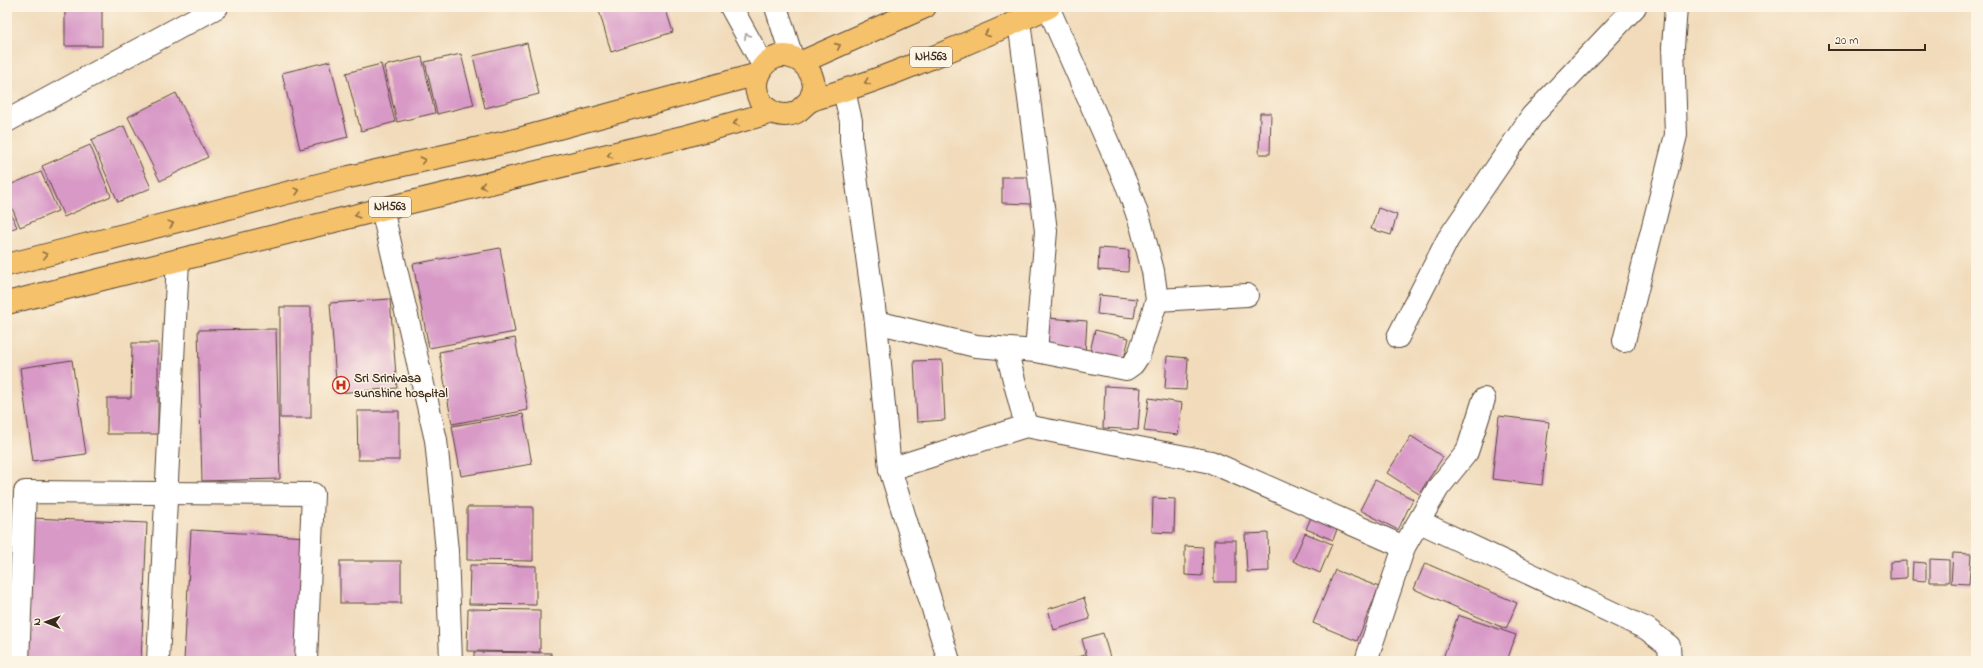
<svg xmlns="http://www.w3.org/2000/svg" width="1983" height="668" font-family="'Indie Flower',sans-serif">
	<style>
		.building { fill: #d899c7 }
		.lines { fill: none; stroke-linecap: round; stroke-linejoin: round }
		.minor-casing { stroke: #564536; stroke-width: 24 }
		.tertiary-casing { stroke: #564536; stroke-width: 24 }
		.trunk-casing { stroke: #564536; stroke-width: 24 }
		.minor { stroke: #fff; stroke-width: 22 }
		.tertiary { stroke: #fff; stroke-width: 22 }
		.trunk { stroke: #f5c16b; stroke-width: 22 }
		.oneway { stroke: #8f6e41 }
		.oneway2 { stroke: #a79f9a }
		.labels { text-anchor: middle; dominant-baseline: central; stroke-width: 3; stroke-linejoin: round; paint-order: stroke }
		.shield { fill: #fcf5e5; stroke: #75675a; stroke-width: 1 }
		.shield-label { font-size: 12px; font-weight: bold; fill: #3b2a1e }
		.poi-label { font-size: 13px; font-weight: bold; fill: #3b2a1e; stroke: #fcf5e5; text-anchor: start }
	</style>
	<rect width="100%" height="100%" fill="#fcf5e5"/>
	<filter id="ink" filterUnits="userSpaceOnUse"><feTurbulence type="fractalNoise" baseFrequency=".025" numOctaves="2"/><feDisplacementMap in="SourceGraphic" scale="8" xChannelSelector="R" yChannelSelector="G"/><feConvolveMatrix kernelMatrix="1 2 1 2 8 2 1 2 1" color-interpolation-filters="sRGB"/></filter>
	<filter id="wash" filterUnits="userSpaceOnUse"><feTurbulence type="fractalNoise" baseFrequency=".012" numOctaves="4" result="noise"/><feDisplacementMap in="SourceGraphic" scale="16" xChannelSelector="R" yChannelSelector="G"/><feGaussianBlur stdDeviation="0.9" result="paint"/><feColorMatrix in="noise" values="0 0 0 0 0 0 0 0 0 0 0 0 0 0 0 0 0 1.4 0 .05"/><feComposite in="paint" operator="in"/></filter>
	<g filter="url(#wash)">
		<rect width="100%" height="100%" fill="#f1dbbb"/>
		<g id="blocks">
			<!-- building -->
			<g class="building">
				<rect x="65" y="7" width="37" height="39"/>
				<path d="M 598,7 L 665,7 L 673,32 L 611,52 Z"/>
				<path d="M 527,43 L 539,94 L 485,108 L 473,56 Z"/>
				<path d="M 461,54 L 474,105 L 437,114 L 425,62 Z"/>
				<path d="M 422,57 L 435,113 L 397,122 L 384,66 Z"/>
				<path d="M 330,61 L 348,137 L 300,149 L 282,73 Z"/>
				<path d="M 381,64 L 395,122 L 361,131 L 346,73 Z"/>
				<path d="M 176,93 L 208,157 L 160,181 L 128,117 Z"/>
				<path d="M 1260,113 L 1271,113 L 1270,154 L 1259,154 Z"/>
				<path d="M 124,126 L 151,188 L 118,202 L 91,140 Z"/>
				<path d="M 90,145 L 111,196 L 64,217 L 42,166 Z"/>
				<path d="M 41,172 L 58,211 L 20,227 L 7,196 L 7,186 Z"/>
				<path d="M 1002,177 L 1032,177 L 1031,204 L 1002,203 Z"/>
				<path d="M 7,205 L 17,227 L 7,231 Z"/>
				<path d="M 1378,208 L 1397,215 L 1391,235 L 1371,229 Z"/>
				<path d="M 500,248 L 515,332 L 429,348 L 413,264 Z"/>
				<path d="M 1099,248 L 1129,250 L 1128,272 L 1098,270 Z"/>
				<path d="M 1099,295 L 1137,299 L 1134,318 L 1097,314 Z"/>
				<path d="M 390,299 L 397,388 L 337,393 L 330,303 Z"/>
				<rect x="280" y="307" width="31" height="111"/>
				<path d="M 1047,318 L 1087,321 L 1085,354 L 1044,351 Z"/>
				<path d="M 276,329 L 280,479 L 202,481 L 198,330 Z"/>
				<path d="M 1095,330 L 1129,338 L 1123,363 L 1089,356 Z"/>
				<path d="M 515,338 L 528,410 L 452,424 L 439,352 Z"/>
				<path d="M 132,343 L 158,343 L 158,434 L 107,434 L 107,398 L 131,398 Z"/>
				<path d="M 1167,356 L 1188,358 L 1186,390 L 1165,389 Z"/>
				<path d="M 72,360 L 86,454 L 33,461 L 20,368 Z"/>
				<path d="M 942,360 L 945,420 L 917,422 L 914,361 Z"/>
				<path d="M 1105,386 L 1141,388 L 1138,430 L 1103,428 Z"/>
				<path d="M 1149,398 L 1182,403 L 1178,435 L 1144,431 Z"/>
				<path d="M 357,411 L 399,411 L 399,460 L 358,460 Z"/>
				<path d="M 523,414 L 532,464 L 461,476 L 452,426 Z"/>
				<path d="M 1499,416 L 1549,422 L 1542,485 L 1492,479 Z"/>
				<path d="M 1411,436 L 1443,457 L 1419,494 L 1387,473 Z"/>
				<path d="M 1375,480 L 1413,499 L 1398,530 L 1360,510 Z"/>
				<path d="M 1153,498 L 1175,499 L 1174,533 L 1152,532 Z"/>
				<path d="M 467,507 L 533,507 L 533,561 L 467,560 Z"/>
				<path d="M 1313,513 L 1339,524 L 1333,540 L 1306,529 Z"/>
				<path d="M 32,518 L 147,523 L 141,661 L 26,661 Z"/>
				<path d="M 191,530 L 307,537 L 300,661 L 184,661 Z"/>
				<path d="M 1268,533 L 1269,571 L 1247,572 L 1245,534 Z"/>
				<path d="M 1305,533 L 1332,544 L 1320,573 L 1293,561 Z"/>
				<rect x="1214" y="540" width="22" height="42"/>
				<path d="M 1185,546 L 1203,547 L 1202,576 L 1185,575 Z"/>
				<path d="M 1953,553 L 1971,554 L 1969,584 L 1951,583 Z"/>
				<path d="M 1930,559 L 1949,560 L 1949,582 L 1930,582 Z"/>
				<rect x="340" y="561" width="61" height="42"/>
				<path d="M 1906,561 L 1906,578 L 1890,579 L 1890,562 Z"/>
				<path d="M 1913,562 L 1926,563 L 1926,581 L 1912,580 Z"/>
				<path d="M 1425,563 L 1517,603 L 1506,629 L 1414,589 Z"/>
				<path d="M 470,565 L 536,566 L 536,605 L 469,604 Z"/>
				<path d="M 1335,570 L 1379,587 L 1357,641 L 1313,623 Z"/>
				<path d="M 1084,598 L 1090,619 L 1054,630 L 1048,609 Z"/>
				<path d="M 468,609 L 540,610 L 540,652 L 467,651 Z"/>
				<path d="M 1458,615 L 1516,635 L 1507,661 L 1442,661 Z"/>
				<path d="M 1103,633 L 1111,661 L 1088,661 L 1082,639 Z"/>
				<path d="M 474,652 L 551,653 L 551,661 L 474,661 Z"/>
				<path d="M 1085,655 L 1087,661 L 1065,661 Z"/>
			</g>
		</g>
	</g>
	<g filter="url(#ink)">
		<use href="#blocks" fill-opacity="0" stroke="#564536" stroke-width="1"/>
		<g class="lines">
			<!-- minor casing -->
			<g class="minor-casing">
				<g id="minor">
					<path d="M 844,91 L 851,121 L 851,140 L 876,322 L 890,469 L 949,661"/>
					<path d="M 382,209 L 436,440 L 447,551 L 451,661"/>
					<path d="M 1157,300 L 1247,295"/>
					<path d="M 876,322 L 976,346 L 1036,351 L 1046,231 L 1019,21"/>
					<path d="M 1398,337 L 1448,239 L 1532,116 L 1635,7"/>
					<path d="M 1624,341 L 1676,135 L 1673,47 L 1676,7"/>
					<path d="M 1006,349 L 1026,426"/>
					<path d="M 1036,351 L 1126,369 L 1133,364 L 1139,355 L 1157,300 L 1153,271 L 1141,225 L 1128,188 L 1048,7"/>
					<path d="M 890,469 L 1026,426 L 1211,462 L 1404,547"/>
					<path d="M 1420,522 L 1647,629 L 1669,646 L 1670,661"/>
					<path d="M 18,661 L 25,492 L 313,494 L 306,661"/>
					<path d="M 158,661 L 178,260"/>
					<path d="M 1366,661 L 1404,547 L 1438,488 L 1467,452 L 1484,399"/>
				</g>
			</g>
			<!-- tertiary casing -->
			<g class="tertiary-casing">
				<g id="tertiary">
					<path d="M 731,7 L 763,65"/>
					<path d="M 776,7 L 792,57"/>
					<path d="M 7,121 L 217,7"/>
				</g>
			</g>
			<!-- trunk casing -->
			<g class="trunk-casing">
				<g id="trunk">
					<path d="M 802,62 L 925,7"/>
					<path d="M 810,100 C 811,96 814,90 814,86 C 811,55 773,44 759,73 C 750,91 763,114 784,115 C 801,115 802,104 812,100 C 822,96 833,94 844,90 C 865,84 886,76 906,68 C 954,49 1002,29 1049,7"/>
					<path d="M 7,265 L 349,177 L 511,141 L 758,74"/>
					<path d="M 7,303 L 382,209 L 683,137 L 773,112"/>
				</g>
			</g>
			<!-- minor -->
			<use href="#minor" class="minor"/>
			<!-- tertiary -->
			<use href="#tertiary" class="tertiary"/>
			<!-- trunk -->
			<use href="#trunk" class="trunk"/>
		</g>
		<!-- one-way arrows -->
		<defs><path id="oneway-chevron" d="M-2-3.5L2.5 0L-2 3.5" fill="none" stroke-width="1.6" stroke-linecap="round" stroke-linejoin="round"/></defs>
		<g class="oneway">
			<use href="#oneway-chevron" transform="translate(987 34) rotate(158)"/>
			<use href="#oneway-chevron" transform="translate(838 46) rotate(-24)"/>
			<use href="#oneway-chevron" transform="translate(867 82) rotate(160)"/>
			<use href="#oneway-chevron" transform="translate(736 123) rotate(165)"/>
			<use href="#oneway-chevron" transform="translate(610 155) rotate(166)"/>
			<use href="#oneway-chevron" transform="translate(423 160) rotate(-12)"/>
			<use href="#oneway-chevron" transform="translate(483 186) rotate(167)"/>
			<use href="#oneway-chevron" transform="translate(297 191) rotate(-15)"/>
			<use href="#oneway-chevron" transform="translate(357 215) rotate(166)"/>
			<use href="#oneway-chevron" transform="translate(171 224) rotate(-15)"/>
			<use href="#oneway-chevron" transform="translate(45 255) rotate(-14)"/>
		</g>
		<use class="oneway2" href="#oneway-chevron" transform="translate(747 36) rotate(-119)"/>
	</g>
	<!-- icons -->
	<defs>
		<g id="hospital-ring" transform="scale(0.9)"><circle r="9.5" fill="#fcf5e5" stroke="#c8321e" stroke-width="1.5"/><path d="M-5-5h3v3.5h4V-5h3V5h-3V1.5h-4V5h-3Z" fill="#c8321e"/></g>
	</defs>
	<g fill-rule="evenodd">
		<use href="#hospital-ring" x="341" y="385"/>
	</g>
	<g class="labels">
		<!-- shield labels -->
		<g class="shield">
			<rect x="910" y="47" width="42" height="20" rx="3"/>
			<rect x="369" y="197" width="42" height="20" rx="3"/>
		</g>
		<g class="shield-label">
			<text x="931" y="57">NH563</text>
			<text x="390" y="207">NH563</text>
		</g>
		<!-- poi labels -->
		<g class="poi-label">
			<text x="354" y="378">Sri Srinivasa<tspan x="354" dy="15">sunshine hospital</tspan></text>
		</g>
	</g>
	<!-- margin -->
	<rect width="1983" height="668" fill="none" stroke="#fcf5e5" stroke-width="24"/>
	<!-- north arrow -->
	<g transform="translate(46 622) rotate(271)" stroke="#fcf5e5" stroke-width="3" paint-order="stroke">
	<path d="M0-3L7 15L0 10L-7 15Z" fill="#3b2a1e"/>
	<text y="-6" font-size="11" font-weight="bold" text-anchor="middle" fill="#3b2a1e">N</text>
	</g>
	<!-- scale -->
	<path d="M1829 44v6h96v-6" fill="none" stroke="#3b2a1e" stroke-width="2"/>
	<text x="1835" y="44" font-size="12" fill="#3b2a1e" stroke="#fcf5e5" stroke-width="3" paint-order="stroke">20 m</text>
</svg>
